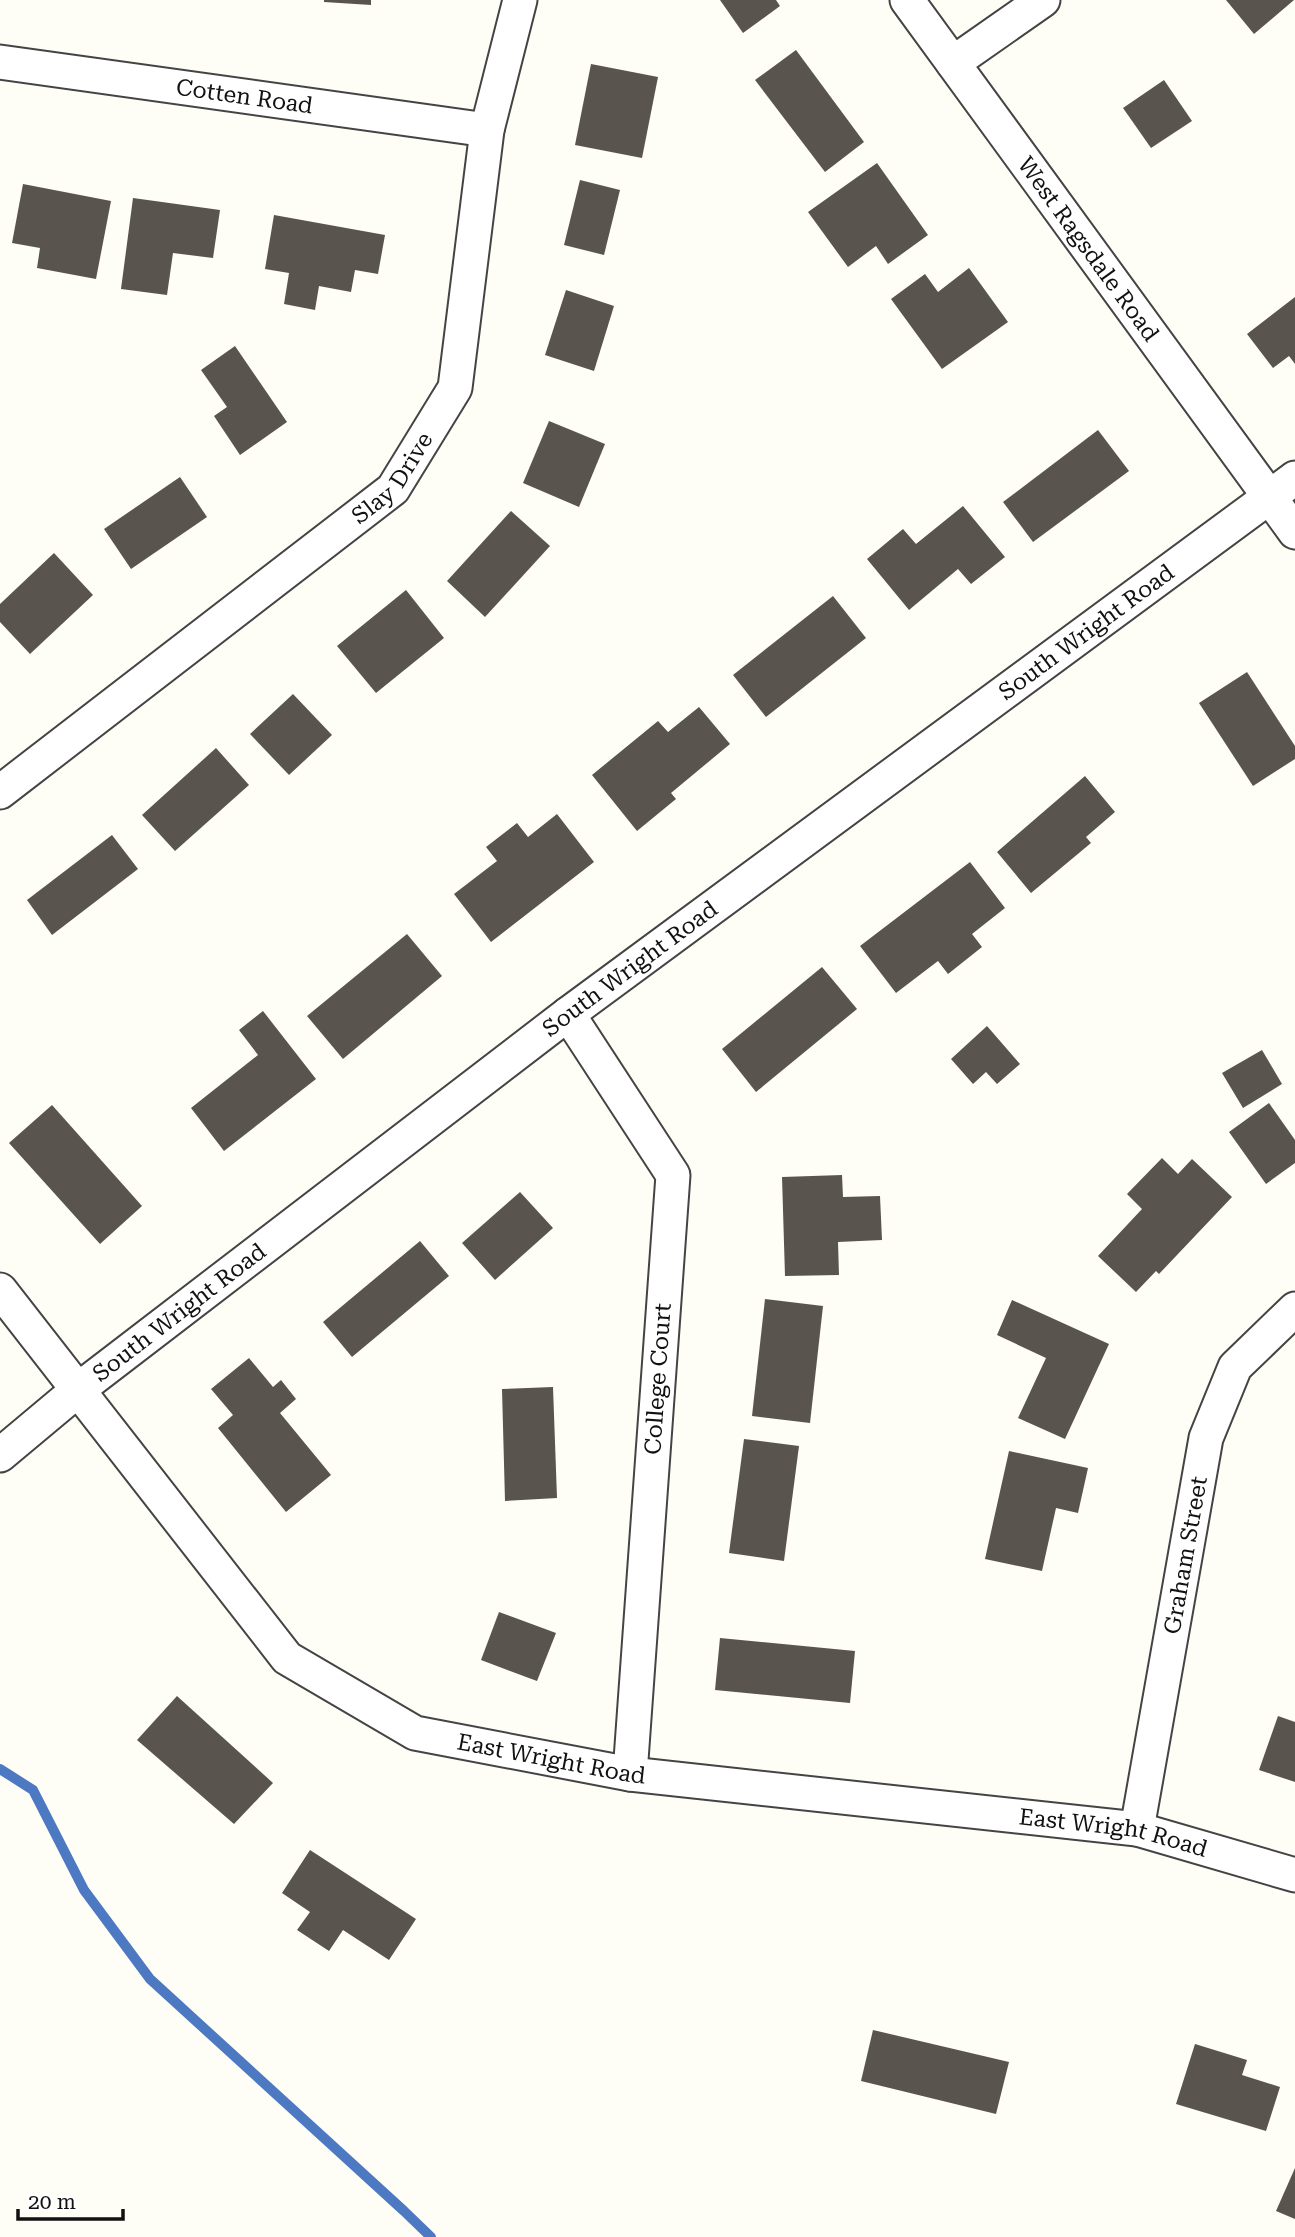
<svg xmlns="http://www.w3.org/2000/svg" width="1295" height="2237" font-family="'Roboto Serif',serif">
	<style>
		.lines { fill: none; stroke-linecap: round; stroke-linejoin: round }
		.stream { stroke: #4c79c2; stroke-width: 10 }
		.building { fill: #59544e }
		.minor-casing { stroke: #444; stroke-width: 37 }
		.minor { stroke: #fff; stroke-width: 33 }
		.labels { text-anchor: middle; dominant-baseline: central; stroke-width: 7; stroke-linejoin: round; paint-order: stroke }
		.street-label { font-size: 23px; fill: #111; stroke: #fff }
	</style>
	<rect width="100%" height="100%" fill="#fefef6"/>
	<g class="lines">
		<!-- stream -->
		<path class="stream" d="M 0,1769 L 33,1790 L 84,1890 L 150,1979 L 404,2211 L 431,2237"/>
	</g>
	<!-- building -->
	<g class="building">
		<path d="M 324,0 L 371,0 L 371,5 L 324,2 Z"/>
		<path d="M 720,0 L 776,0 L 780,6 L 743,33 Z"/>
		<path d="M 1226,0 L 1294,0 L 1254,34 Z"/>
		<path d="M 796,50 L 864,142 L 825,172 L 755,80 Z"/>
		<path d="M 591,64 L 658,77 L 642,158 L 575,145 Z"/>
		<path d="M 1164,80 L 1192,121 L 1151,148 L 1123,108 Z"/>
		<path d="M 877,163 L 928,235 L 888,264 L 876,246 L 848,267 L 808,212 Z"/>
		<path d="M 580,180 L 620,190 L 604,255 L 564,245 Z"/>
		<path d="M 23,184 L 111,201 L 96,279 L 37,268 L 40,248 L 12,243 Z"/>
		<path d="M 133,198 L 220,210 L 213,258 L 173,253 L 167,295 L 121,289 Z"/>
		<path d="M 274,215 L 385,235 L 378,274 L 355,270 L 351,292 L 319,286 L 315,310 L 284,304 L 289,273 L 265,269 Z"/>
		<path d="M 969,268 L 1008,322 L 942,369 L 891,299 L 925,274 L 938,292 Z"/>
		<path d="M 566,290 L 614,306 L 594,371 L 545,355 Z"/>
		<path d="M 1295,297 L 1295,364 L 1289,356 L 1273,368 L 1247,334 Z"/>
		<path d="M 235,346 L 287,422 L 240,455 L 214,416 L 227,407 L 201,370 Z"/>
		<path d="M 549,421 L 605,444 L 579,507 L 523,483 Z"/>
		<path d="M 1098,430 L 1129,471 L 1033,542 L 1003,502 Z"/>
		<path d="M 180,477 L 207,517 L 131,569 L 104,529 Z"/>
		<path d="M 963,506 L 1005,557 L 971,584 L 958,569 L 909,610 L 867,559 L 903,529 L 916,544 Z"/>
		<path d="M 511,511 L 550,546 L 485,617 L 447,581 Z"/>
		<path d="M 54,553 L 93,595 L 30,654 L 0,622 L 0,604 Z"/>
		<path d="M 406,590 L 444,638 L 376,693 L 337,646 Z"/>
		<path d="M 833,596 L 866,638 L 766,717 L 733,675 Z"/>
		<path d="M 1247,672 L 1295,746 L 1295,759 L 1253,786 L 1199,703 Z"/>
		<path d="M 293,694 L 332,735 L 289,775 L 250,734 Z"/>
		<path d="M 699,707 L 730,744 L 671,793 L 676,799 L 637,831 L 592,775 L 658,721 L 668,732 Z"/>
		<path d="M 216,748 L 249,785 L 175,851 L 142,815 Z"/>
		<path d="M 1085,776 L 1115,812 L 1086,837 L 1091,843 L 1031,893 L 997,852 Z"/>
		<path d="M 557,814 L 594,862 L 491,942 L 454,894 L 497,861 L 486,847 L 517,823 L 528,837 Z"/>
		<path d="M 112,835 L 138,869 L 52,935 L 27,900 Z"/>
		<path d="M 970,862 L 1005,908 L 972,934 L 982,947 L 948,974 L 938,961 L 896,993 L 860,946 Z"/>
		<path d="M 407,934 L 442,976 L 343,1059 L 307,1016 Z"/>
		<path d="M 822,967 L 857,1009 L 756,1092 L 722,1049 Z"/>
		<path d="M 263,1011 L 316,1079 L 224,1151 L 191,1108 L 258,1055 L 239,1030 Z"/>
		<path d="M 987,1026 L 1020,1064 L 997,1084 L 986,1072 L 973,1084 L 951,1059 Z"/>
		<path d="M 1262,1050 L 1282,1084 L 1243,1108 L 1222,1073 Z"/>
		<path d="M 1269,1103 L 1295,1140 L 1295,1163 L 1266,1184 L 1229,1132 Z"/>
		<path d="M 52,1105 L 142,1206 L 100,1244 L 9,1143 Z"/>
		<path d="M 1162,1158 L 1178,1174 L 1192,1159 L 1232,1197 L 1159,1274 L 1156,1271 L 1136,1292 L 1098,1256 L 1142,1209 L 1127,1194 Z"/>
		<path d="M 842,1175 L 843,1197 L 880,1196 L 882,1240 L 838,1242 L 839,1275 L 785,1276 L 782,1177 Z"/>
		<path d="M 520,1192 L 553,1228 L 495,1280 L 462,1243 Z"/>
		<path d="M 420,1241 L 449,1276 L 352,1357 L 323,1322 Z"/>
		<path d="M 765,1299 L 823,1306 L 810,1423 L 752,1416 Z"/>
		<path d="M 1012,1300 L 1109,1344 L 1065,1439 L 1018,1418 L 1046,1358 L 997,1335 Z"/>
		<path d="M 249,1358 L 273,1387 L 281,1380 L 296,1399 L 280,1413 L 331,1475 L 286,1512 L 218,1428 L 233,1415 L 211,1389 Z"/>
		<path d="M 553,1387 L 557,1498 L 505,1501 L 502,1389 Z"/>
		<path d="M 744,1439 L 799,1446 L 784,1561 L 729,1553 Z"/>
		<path d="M 1009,1451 L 1088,1468 L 1078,1513 L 1056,1508 L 1042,1571 L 985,1559 Z"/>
		<path d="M 499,1612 L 556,1633 L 537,1681 L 481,1660 Z"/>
		<path d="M 720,1638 L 855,1651 L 850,1703 L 715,1690 Z"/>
		<path d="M 177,1696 L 273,1783 L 234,1824 L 137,1740 Z"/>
		<path d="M 1278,1716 L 1295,1722 L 1295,1782 L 1259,1770 Z"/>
		<path d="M 310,1850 L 416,1919 L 389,1960 L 343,1930 L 329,1951 L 297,1930 L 310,1912 L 282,1893 Z"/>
		<path d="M 873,2030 L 1009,2062 L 996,2114 L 861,2081 Z"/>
		<path d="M 1195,2044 L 1247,2060 L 1242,2075 L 1280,2087 L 1266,2131 L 1176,2104 Z"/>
		<path d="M 1295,2168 L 1295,2219 L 1276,2211 Z"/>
	</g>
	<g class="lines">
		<!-- minor casing -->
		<g class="minor-casing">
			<g id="minor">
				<path id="s1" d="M 907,0 L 1295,532"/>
				<path id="s2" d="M 0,62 L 487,130"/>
				<path d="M 953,63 L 1043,0"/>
				<path id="s3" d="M 0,792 L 393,489 L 455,388 L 487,130 L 520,0"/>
				<path d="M 568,1014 L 673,1175 L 630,1774"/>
				<path id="s4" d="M 0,1290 L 287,1658 L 415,1733 L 630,1774 L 1137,1829 L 1295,1875"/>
				<path id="s5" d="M 0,1455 L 79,1389 L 568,1014 L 1295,478"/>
				<path id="s6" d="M 1137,1829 L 1206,1438 L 1235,1367 L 1295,1309"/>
			</g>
		</g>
		<!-- minor -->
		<use href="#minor" class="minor"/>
	</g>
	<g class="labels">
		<!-- street labels -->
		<g class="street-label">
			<text stroke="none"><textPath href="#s2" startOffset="247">Cotten Road</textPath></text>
			<text stroke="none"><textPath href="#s1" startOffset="308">West Ragsdale Road</textPath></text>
			<text stroke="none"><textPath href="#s3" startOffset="504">Slay Drive</textPath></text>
			<text stroke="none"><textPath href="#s5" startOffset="1363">South Wright Road</textPath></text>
			<text stroke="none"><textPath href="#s5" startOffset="796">South Wright Road</textPath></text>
			<text stroke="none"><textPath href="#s5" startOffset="229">South Wright Road</textPath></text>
			<text transform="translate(658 1379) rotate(-86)">College Court</text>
			<text stroke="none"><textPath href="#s6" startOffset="278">Graham Street</textPath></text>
			<text stroke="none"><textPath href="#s4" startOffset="754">East Wright Road</textPath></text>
			<text stroke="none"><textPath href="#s4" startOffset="1321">East Wright Road</textPath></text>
		</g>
	</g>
	<!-- scale -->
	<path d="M18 2209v10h105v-10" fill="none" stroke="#111111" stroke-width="3.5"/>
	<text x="28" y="2209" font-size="21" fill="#111111" stroke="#ffffff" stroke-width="5" paint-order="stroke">20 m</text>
</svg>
